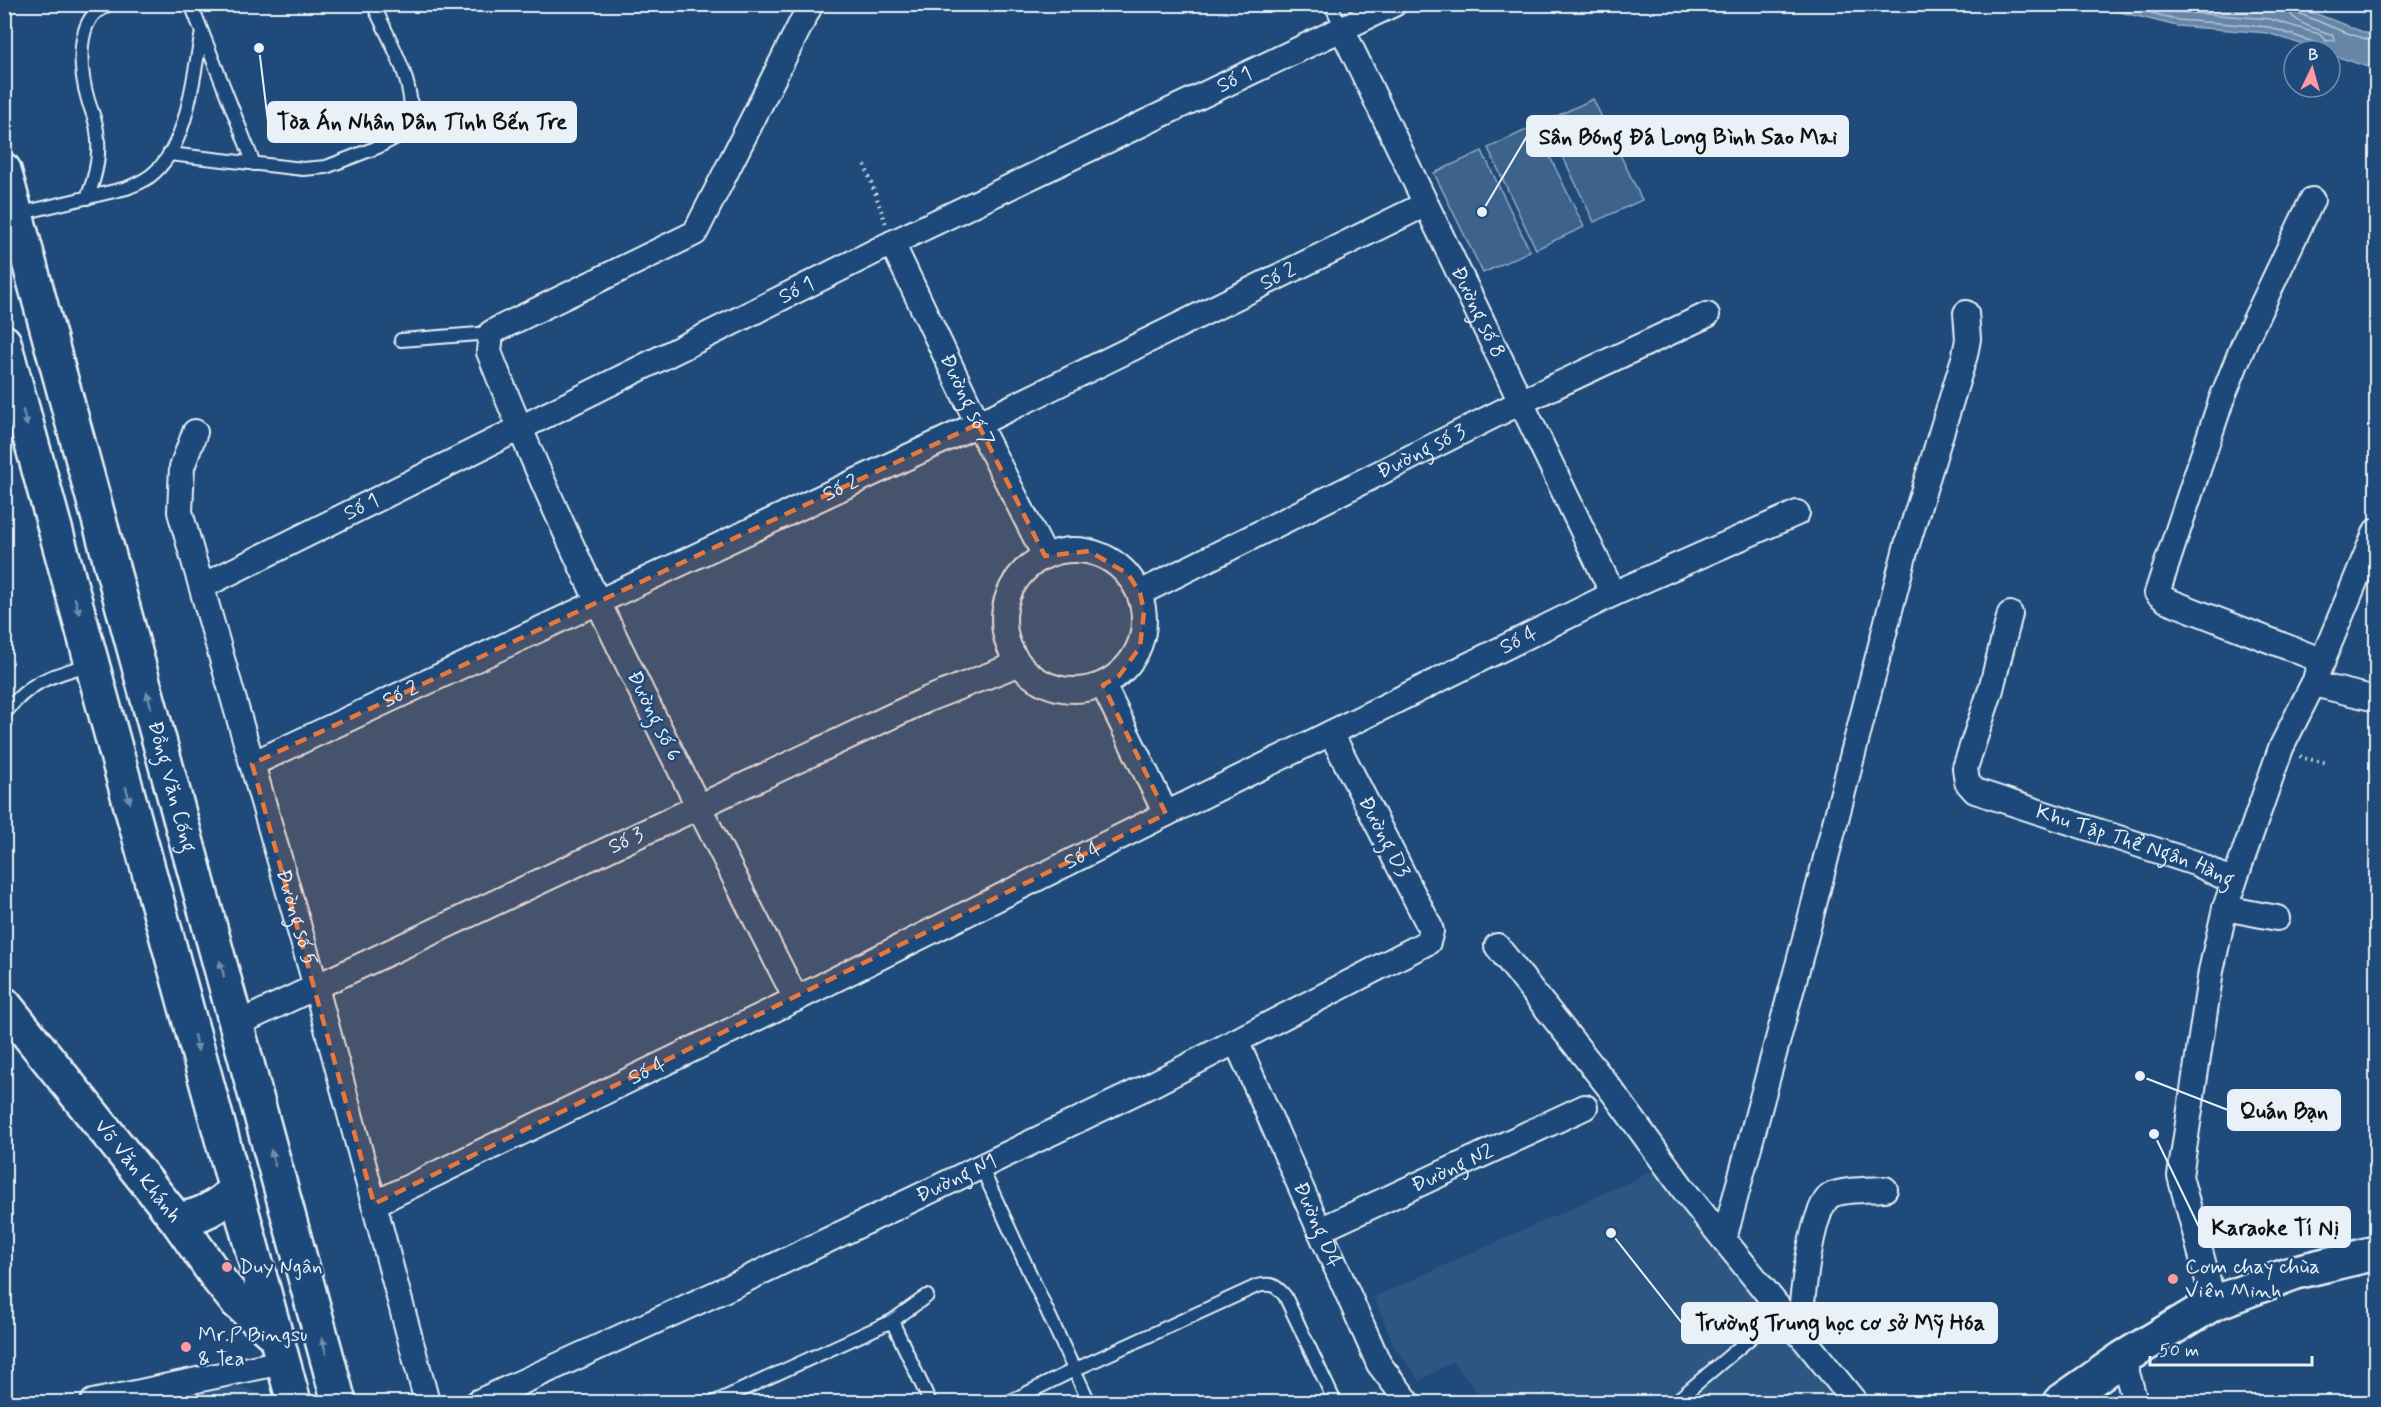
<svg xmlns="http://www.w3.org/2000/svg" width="2381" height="1407" font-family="Mynerve,sans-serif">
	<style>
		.built { fill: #2e5683 }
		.green { fill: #3c628c; stroke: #92aac2; stroke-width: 1.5 }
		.water { fill: #6685a7; stroke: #9ab0c7; stroke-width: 1.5 }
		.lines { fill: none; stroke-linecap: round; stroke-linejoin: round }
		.shore { stroke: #b4c6d8; stroke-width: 1.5 }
		.lane-casing { stroke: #e8f1f8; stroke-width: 16 }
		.street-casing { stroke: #e8f1f8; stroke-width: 28 }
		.secondary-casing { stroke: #e8f1f8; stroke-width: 38 }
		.highway-casing { stroke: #e8f1f8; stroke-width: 38 }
		.path { stroke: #e8f1f8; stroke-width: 4; stroke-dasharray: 1.5 4.5; stroke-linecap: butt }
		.lane { stroke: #1f4a7a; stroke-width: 12 }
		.street { stroke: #1f4a7a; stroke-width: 24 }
		.secondary { stroke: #1f4a7a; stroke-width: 33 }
		.highway { stroke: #1f4a7a; stroke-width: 33 }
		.oneway { fill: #6f8dac }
		.marked { fill: #e8773b; fill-opacity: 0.2; stroke: #e8773b; stroke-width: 4.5; stroke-dasharray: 12 8; stroke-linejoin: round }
		.poi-dot { fill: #ff9aa2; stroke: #1f4a7a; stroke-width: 2 }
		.labels { text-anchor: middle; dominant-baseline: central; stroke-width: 5; stroke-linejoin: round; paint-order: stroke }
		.street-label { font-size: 21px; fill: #e8f1f8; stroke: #1f4a7a }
		.poi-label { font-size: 21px; fill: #e8f1f8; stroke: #1f4a7a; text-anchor: start }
		.leader { fill: none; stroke: #e8f1f8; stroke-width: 2 }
		.callout-dot { fill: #e8f1f8; stroke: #1f4a7a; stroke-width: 2 }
		.callout { fill: #e8f1f8; stroke: #e8f1f8; stroke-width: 2 }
		.callout-label { font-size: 22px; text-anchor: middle; font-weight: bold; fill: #111 }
	</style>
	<rect width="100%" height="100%" fill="#1f4a7a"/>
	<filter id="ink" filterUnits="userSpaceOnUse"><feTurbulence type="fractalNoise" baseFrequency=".0167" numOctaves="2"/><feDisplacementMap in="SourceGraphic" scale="12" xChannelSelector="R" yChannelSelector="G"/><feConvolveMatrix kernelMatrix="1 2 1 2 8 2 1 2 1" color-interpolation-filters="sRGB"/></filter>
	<g filter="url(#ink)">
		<!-- built -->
		<g class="built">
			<path d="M 1656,1170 L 1845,1402 L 1486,1402 L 1452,1362 L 1420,1381 L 1394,1346 L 1374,1297 Z"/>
			<path d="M 226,1379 L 264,1397 L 269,1402 L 109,1402 Z"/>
		</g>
		<!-- green -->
		<g class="green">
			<path d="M 1593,99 L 1642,200 L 1594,222 L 1546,121 Z"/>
			<path d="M 1535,126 L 1584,227 L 1536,249 L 1488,148 Z"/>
			<path d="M 1482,151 L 1530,251 L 1483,273 L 1434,173 Z"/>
		</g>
		<!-- water -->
		<path class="water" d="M 2092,5 L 2294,5 L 2376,37 L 2376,70 L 2330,54 L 2330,51 L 2322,51 L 2268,33 L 2177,26 Z"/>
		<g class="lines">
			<!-- shore -->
			<g class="shore">
				<path d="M 2119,4 L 2178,20 L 2269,27 L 2316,43 L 2321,51"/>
				<path d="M 2149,4 L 2179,12 L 2270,19 L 2319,34 L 2326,41 L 2334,40 L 2333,35 C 2319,29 2288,24 2287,4"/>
				<path d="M 2194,4 L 2275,11 L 2277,9 L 2278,4"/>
				<path d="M 2294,4 L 2298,13 L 2344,32 L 2376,42"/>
			</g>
			<!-- lane casing -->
			<g class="lane-casing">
				<g id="lane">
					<path d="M 191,4 L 254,164"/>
					<path d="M 1331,4 L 1342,29"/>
					<path d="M 169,154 L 303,169 L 326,167 L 378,147 L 399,136 L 410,126 C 417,84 390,42 373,4"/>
					<path d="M 87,198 C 96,176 101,155 97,131 C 96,120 91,110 88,100 C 81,76 76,36 93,15 C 97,11 104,8 108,4"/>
					<path d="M 18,214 L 127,188 C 137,184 147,180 155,172 C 189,141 193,75 202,32"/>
					<path d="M 401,340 L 491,333"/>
					<path d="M 4,714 C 32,679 51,676 92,664"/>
					<path d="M 981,1167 L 1089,1402"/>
					<path d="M 892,1321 L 927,1296"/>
					<path d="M 715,1402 L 892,1321 L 930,1402"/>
					<path d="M 1009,1402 L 1074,1370 L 1257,1286 C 1272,1283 1276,1285 1285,1296 L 1335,1402"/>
					<path d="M 1675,1402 L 1781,1312"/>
				</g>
			</g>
			<!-- street casing -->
			<g class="street-casing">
				<g id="street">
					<path id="s1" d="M 1342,29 L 1613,594"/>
					<path d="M 2312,200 L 2245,341 L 2221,401 L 2157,593 L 2166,600 L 2323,661"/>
					<path id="s2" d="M 892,243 L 978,424 L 1045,556"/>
					<path id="s3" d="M 195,432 L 182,467 L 180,512 L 316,987 L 427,1402"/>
					<circle cx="1074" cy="620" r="70"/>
					<path id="s4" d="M 203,586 L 892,243 L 1394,4"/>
					<path id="s5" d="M 1140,593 L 1521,402 L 1707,315"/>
					<path id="s6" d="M 2010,614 L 1991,689 L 1965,768 L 1967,782 L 1975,791 L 2195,863 L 2234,882 L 2225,908 L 2211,971 L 2180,1176 L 2214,1303"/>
					<path d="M 2316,676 L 2376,531"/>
					<path d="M 1103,685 L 1166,814"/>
					<path id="s7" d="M 252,764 L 978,424 L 1426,204"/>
					<path d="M 2234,882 L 2281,748 L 2313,684 L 2376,699"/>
					<path d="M 2225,908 L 2277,918"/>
					<path d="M 1497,946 L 1612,1091 L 1687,1194 L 1855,1402"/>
					<path d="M 796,999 C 689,786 576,574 489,352 L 491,333 L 500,328 L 695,233 L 811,4"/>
					<path id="s8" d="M 237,1024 L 928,699 L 1018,664"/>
					<path id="s9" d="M 1236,1041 L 1379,1364 L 1408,1402"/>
					<path id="s10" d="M 374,1204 L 796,999 L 1166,814 L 1613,594 L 1797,513"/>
					<path id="s11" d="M 1320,1230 L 1585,1107"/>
					<path d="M 1724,1239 L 1804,943 L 1906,548 L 1965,355 L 1968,339 L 1966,313"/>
					<path d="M 1799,1334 C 1801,1310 1810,1208 1830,1196 C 1841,1189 1871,1190 1885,1189"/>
					<path d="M 2123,1358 L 2135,1402"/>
					<path d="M 93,1402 L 282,1362"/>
					<path id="s12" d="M 478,1402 L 728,1288 L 1151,1085 L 1428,942 L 1431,931 L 1429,925 L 1331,733"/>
				</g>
			</g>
			<!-- secondary casing -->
			<g class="secondary-casing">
				<g id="secondary">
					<path id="s13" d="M 4,1004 L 177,1220 L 219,1280 L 236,1301 L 275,1336"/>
					<path d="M 177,1220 C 202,1216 218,1207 236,1189"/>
					<path d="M 2060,1402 L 2123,1358 L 2214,1303 L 2296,1272 L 2376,1253"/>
				</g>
			</g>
			<!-- highway casing -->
			<g class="highway-casing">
				<g id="highway">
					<path id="s14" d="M 4,170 L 339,1402"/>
					<path d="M 4,342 L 294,1402"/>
				</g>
			</g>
			<!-- path -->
			<g class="path">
				<path d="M 865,165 L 886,224"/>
				<path d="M 2300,756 L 2303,758 L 2328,763"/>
			</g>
			<!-- lane -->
			<use href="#lane" class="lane"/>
			<!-- street -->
			<use href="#street" class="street"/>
			<!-- secondary -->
			<use href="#secondary" class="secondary"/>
			<!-- highway -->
			<use href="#highway" class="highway"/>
		</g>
		<!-- one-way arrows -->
		<defs><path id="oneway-solid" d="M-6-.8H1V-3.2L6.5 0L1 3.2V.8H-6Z" transform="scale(1.5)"/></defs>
		<g class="oneway">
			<use href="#oneway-solid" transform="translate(25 418) rotate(75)"/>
			<use href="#oneway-solid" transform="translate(77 606) rotate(75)"/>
			<use href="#oneway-solid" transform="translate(149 700) rotate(-105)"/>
			<use href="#oneway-solid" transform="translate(128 795) rotate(75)"/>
			<use href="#oneway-solid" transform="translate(222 969) rotate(-105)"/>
			<use href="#oneway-solid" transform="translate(196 1043) rotate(75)"/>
			<use href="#oneway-solid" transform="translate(273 1158) rotate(-105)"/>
			<use href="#oneway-solid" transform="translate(324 1346) rotate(-105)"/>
		</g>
	</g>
	<!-- marked area -->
	<path class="marked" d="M 978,424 L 1045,556 L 1089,551 L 1128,574 L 1140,593 L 1144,611 L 1140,647 L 1119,676 L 1103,685 L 1166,814 L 374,1204 L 252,764 Z"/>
	<!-- markers -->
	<g class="poi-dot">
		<circle cx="227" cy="1267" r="6"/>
		<circle cx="2173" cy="1279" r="6"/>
		<circle cx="186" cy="1347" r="6"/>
	</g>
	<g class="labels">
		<!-- street labels -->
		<g class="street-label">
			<text stroke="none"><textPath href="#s4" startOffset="1149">Số 1</textPath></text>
			<text stroke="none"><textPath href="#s7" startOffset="1136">Số 2</textPath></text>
			<text stroke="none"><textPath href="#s4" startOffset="663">Số 1</textPath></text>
			<text stroke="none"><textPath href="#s1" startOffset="314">Đường số 8</textPath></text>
			<text stroke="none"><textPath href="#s2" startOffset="174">Đường số 7</textPath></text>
			<text stroke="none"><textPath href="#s5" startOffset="315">Đường số 3</textPath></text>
			<text stroke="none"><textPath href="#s7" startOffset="650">Số 2</textPath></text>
			<text stroke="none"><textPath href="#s4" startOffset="177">Số 1</textPath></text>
			<text stroke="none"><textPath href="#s10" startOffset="1276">Số 4</textPath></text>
			<text stroke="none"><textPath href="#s7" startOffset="164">Số 2</textPath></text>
			<text transform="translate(654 716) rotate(64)">Đường số 6</text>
			<text stroke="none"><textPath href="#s14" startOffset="639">Đồng Văn Cống</textPath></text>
			<text transform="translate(1384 837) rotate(63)">Đường D3</text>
			<text stroke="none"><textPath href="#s8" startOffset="430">Số 3</textPath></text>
			<text stroke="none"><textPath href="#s6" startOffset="356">Khu Tập Thể Ngân Hàng</textPath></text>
			<text stroke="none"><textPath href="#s10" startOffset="790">Số 4</textPath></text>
			<text stroke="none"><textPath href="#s3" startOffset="504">Đường số 5</textPath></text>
			<text stroke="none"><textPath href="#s10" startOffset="304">Số 4</textPath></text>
			<text stroke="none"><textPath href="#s11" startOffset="146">Đường N2</textPath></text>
			<text stroke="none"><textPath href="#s13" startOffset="214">Võ Văn Khánh</textPath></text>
			<text stroke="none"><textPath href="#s12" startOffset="528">Đường N1</textPath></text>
			<text stroke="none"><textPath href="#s9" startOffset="201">Đường D4</textPath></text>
		</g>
		<!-- poi labels -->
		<g class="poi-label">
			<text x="239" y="1267">Duy Ngân</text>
			<text x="2185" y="1267">Cơm chay chùa<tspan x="2185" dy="24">Viên Minh</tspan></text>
			<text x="198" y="1335">Mr.P Bingsu<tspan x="198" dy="24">&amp; Tea</tspan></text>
		</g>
	</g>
	<!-- callouts -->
	<path class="leader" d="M259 48L268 122M1482 212L1527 136M2140 1076L2228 1110M2154 1134L2199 1227M1611 1233L1682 1323"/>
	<g class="callout-dot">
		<circle cx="259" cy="48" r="6"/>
		<circle cx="1482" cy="212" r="6"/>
		<circle cx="2140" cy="1076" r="6"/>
		<circle cx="2154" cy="1134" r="6"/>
		<circle cx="1611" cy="1233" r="6"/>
	</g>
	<g class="callout">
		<rect x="268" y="102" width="308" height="40" rx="6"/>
		<rect x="1527" y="116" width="321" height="40" rx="6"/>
		<rect x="2228" y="1090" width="112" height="40" rx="6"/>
		<rect x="2199" y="1207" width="151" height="40" rx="6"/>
		<rect x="1682" y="1303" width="315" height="40" rx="6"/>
	</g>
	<g class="callout-label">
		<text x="422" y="129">Tòa Án Nhân Dân Tỉnh Bến Tre</text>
		<text x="1688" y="144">Sân Bóng Đá Long Bình Sao Mai</text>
		<text x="2284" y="1118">Quán Bạn</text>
		<text x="2275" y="1235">Karaoke Tí Nị</text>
		<text x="1840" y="1330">Trường Trung học cơ sở Mỹ Hóa</text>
	</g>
	<!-- margin -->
	<rect width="2381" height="1407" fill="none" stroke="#1f4a7a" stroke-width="24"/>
	<rect x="12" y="12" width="2357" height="1383" fill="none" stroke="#e8f1f8" stroke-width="2" filter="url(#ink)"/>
	<!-- north arrow -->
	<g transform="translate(2312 69) rotate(5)"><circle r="28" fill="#1f4a7a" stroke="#6f8dac" stroke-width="1.5"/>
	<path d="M0-4.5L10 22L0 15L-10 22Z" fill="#ff9aa2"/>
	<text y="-9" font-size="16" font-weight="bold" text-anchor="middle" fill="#e8f1f8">B</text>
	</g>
	<!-- scale -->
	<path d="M2150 1356v9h162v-9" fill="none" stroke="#e8f1f8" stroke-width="3"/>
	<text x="2159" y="1356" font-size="18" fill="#e8f1f8" stroke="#1f4a7a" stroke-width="4.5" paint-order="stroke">50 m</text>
</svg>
